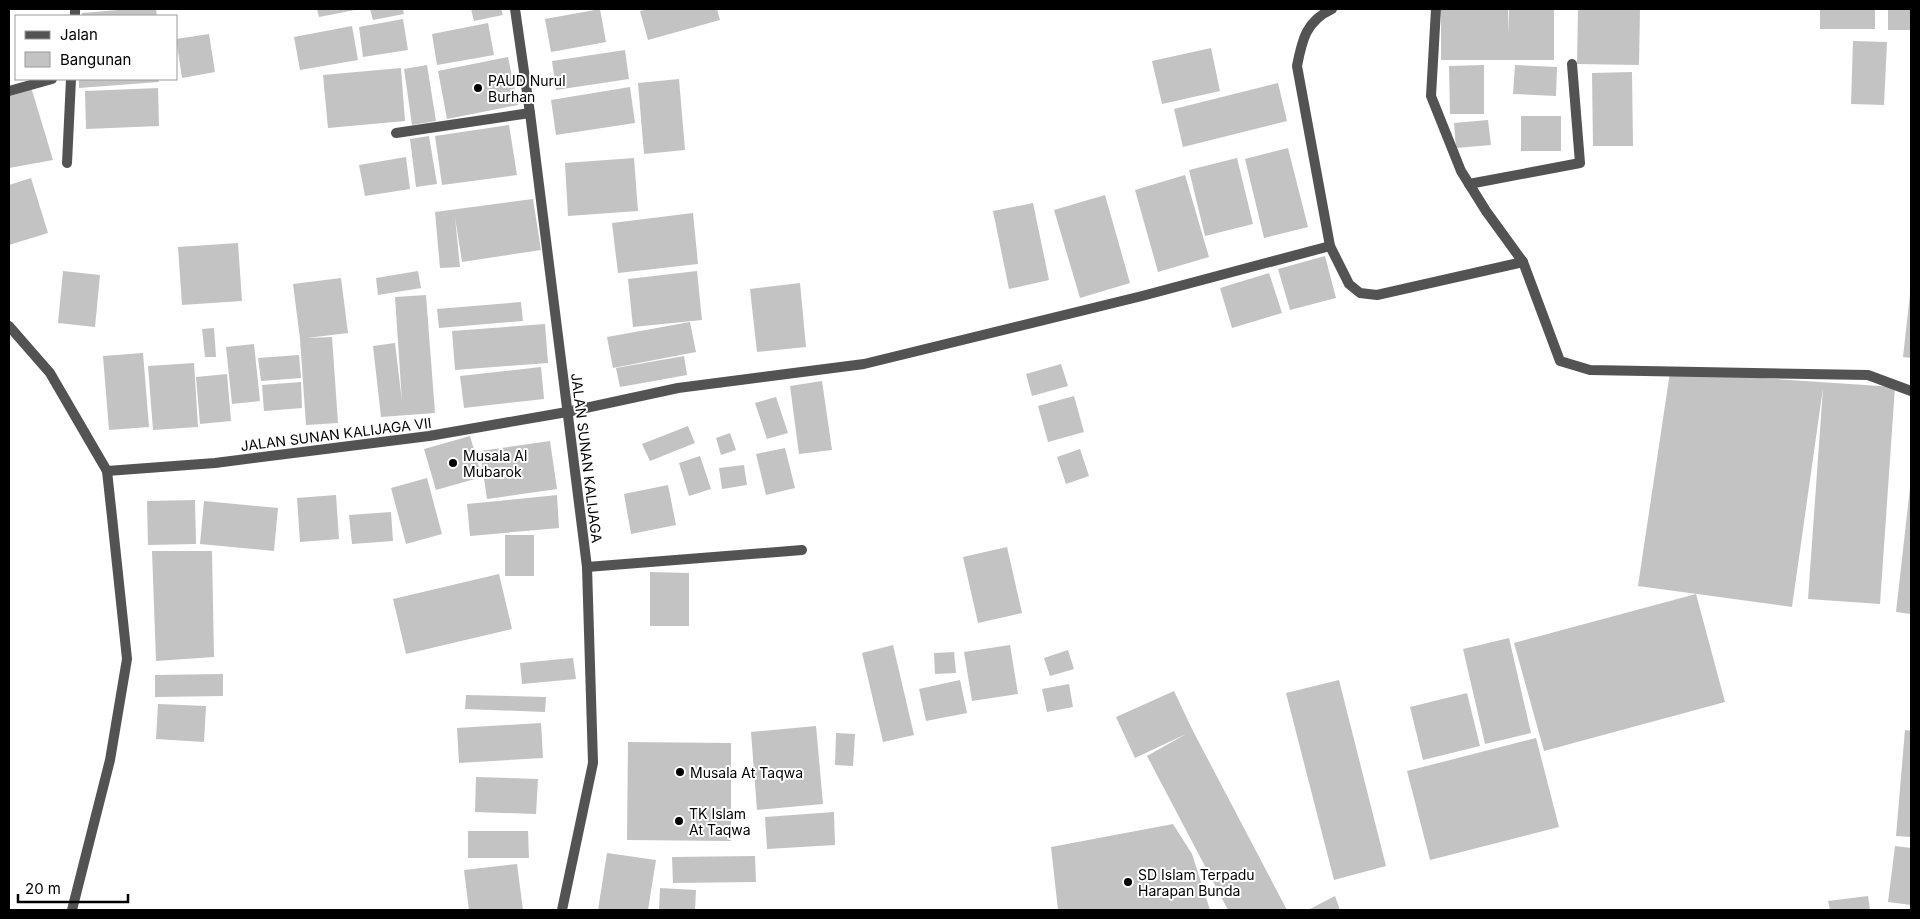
<svg xmlns="http://www.w3.org/2000/svg" width="1920" height="919" font-family="Inter,sans-serif">
	<style>
		.building { fill: #c3c3c3 }
		.lines { fill: none; stroke-linecap: round; stroke-linejoin: round }
		.minor { stroke: #535353; stroke-width: 10 }
		.poi-dot { fill: #000; stroke: #fff; stroke-width: 2 }
		.labels { text-anchor: middle; dominant-baseline: central; stroke-width: 4; stroke-linejoin: round; paint-order: stroke }
		.poi-label { font-size: 14px; fill: #000; stroke: #fff; text-anchor: start }
		.street-label { font-size: 14px; fill: #000; stroke: #fff }
	</style>
	<rect width="100%" height="100%" fill="#fff"/>
	<!-- building -->
	<g class="building">
		<path d="M 130,9 L 156,9 L 157,16 L 82,16 L 82,13 Z"/>
		<path d="M 317,9 L 355,9 L 355,10 L 319,17 Z"/>
		<path d="M 370,9 L 403,9 L 404,14 L 373,20 Z"/>
		<path d="M 471,9 L 501,9 L 503,15 L 474,21 Z"/>
		<path d="M 600,9 L 606,42 L 551,52 L 545,19 Z"/>
		<path d="M 648,9 L 717,9 L 720,20 L 648,40 L 640,11 Z"/>
		<path d="M 1441,9 L 1508,9 L 1508,35 L 1509,9 L 1554,10 L 1554,60 L 1441,60 Z"/>
		<path d="M 1578,9 L 1640,9 L 1639,65 L 1577,64 Z"/>
		<rect x="1820" y="9" width="55" height="20"/>
		<rect x="1888" y="9" width="23" height="21"/>
		<path d="M 403,19 L 408,50 L 363,57 L 359,27 Z"/>
		<path d="M 488,23 L 494,55 L 437,65 L 432,34 Z"/>
		<path d="M 352,26 L 358,60 L 300,70 L 294,37 Z"/>
		<path d="M 209,34 L 215,72 L 182,78 L 176,39 Z"/>
		<path d="M 1853,41 L 1887,42 L 1884,105 L 1851,104 Z"/>
		<path d="M 1211,48 L 1220,91 L 1162,104 L 1152,61 Z"/>
		<path d="M 625,50 L 629,79 L 556,90 L 552,61 Z"/>
		<path d="M 508,57 L 518,105 L 447,119 L 438,71 Z"/>
		<path d="M 427,65 L 436,121 L 412,125 L 404,69 Z"/>
		<path d="M 1484,65 L 1484,114 L 1450,114 L 1449,66 Z"/>
		<path d="M 1515,65 L 1557,67 L 1556,96 L 1513,94 Z"/>
		<path d="M 401,68 L 405,121 L 328,128 L 323,75 Z"/>
		<path d="M 1632,72 L 1633,146 L 1593,146 L 1592,73 Z"/>
		<path d="M 79,79 L 158,79 L 159,82 L 79,88 Z"/>
		<path d="M 679,79 L 685,150 L 644,154 L 638,83 Z"/>
		<path d="M 1278,83 L 1287,121 L 1183,147 L 1174,109 Z"/>
		<path d="M 31,87 L 53,160 L 9,168 L 9,94 Z"/>
		<path d="M 630,87 L 635,123 L 556,135 L 551,100 Z"/>
		<path d="M 158,88 L 159,126 L 86,129 L 85,91 Z"/>
		<rect x="1521" y="116" width="40" height="35"/>
		<path d="M 1488,120 L 1491,145 L 1456,148 L 1454,123 Z"/>
		<path d="M 509,125 L 517,175 L 442,185 L 435,136 Z"/>
		<path d="M 429,136 L 437,184 L 416,187 L 410,139 Z"/>
		<path d="M 1288,148 L 1308,227 L 1264,238 L 1245,159 Z"/>
		<path d="M 406,157 L 410,189 L 365,196 L 359,165 Z"/>
		<path d="M 634,158 L 638,211 L 568,216 L 565,163 Z"/>
		<path d="M 1237,158 L 1253,224 L 1205,236 L 1189,170 Z"/>
		<path d="M 1185,175 L 1209,257 L 1158,272 L 1135,190 Z"/>
		<path d="M 31,178 L 48,233 L 9,245 L 9,185 Z"/>
		<path d="M 1105,195 L 1130,283 L 1080,298 L 1054,210 Z"/>
		<path d="M 533,199 L 541,250 L 462,262 L 455,217 L 460,267 L 440,268 L 435,212 Z"/>
		<path d="M 1033,203 L 1049,280 L 1009,289 L 993,211 Z"/>
		<path d="M 693,213 L 698,264 L 618,273 L 612,223 Z"/>
		<path d="M 238,243 L 242,301 L 182,305 L 178,247 Z"/>
		<path d="M 1325,256 L 1336,298 L 1290,310 L 1278,269 Z"/>
		<path d="M 63,271 L 100,275 L 95,327 L 58,323 Z"/>
		<path d="M 418,271 L 421,288 L 378,295 L 376,278 Z"/>
		<path d="M 697,271 L 702,320 L 633,327 L 628,279 Z"/>
		<path d="M 1269,273 L 1282,313 L 1232,328 L 1220,288 Z"/>
		<path d="M 341,278 L 348,333 L 307,338 L 332,337 L 338,423 L 306,425 L 300,339 L 293,284 Z"/>
		<path d="M 800,283 L 806,347 L 757,352 L 750,289 Z"/>
		<path d="M 1910,294 L 1911,294 L 1911,358 L 1903,357 Z"/>
		<path d="M 426,295 L 435,413 L 381,417 L 373,346 L 395,343 L 402,402 L 395,297 Z"/>
		<path d="M 521,302 L 523,321 L 439,328 L 437,309 Z"/>
		<path d="M 690,322 L 696,352 L 613,368 L 607,337 Z"/>
		<path d="M 545,324 L 548,363 L 455,370 L 452,331 Z"/>
		<path d="M 214,328 L 216,357 L 205,357 L 202,329 Z"/>
		<path d="M 254,344 L 260,401 L 232,404 L 226,347 Z"/>
		<path d="M 143,353 L 149,427 L 109,430 L 103,356 Z"/>
		<path d="M 299,355 L 301,378 L 261,381 L 258,358 Z"/>
		<path d="M 684,356 L 687,375 L 620,387 L 616,368 Z"/>
		<path d="M 194,363 L 198,427 L 153,430 L 148,366 Z"/>
		<path d="M 1061,364 L 1068,386 L 1032,396 L 1026,374 Z"/>
		<path d="M 541,367 L 544,399 L 464,408 L 460,376 Z"/>
		<path d="M 1670,372 L 1895,387 L 1880,604 L 1808,599 L 1823,388 L 1792,607 L 1638,586 Z"/>
		<path d="M 227,374 L 231,421 L 200,424 L 196,377 Z"/>
		<path d="M 822,381 L 832,450 L 799,454 L 790,386 Z"/>
		<path d="M 301,382 L 302,408 L 264,411 L 262,385 Z"/>
		<path d="M 1074,396 L 1084,432 L 1048,442 L 1038,406 Z"/>
		<path d="M 776,397 L 788,433 L 767,439 L 755,403 Z"/>
		<path d="M 688,426 L 695,443 L 650,461 L 642,444 Z"/>
		<path d="M 730,433 L 736,450 L 721,455 L 716,438 Z"/>
		<path d="M 470,436 L 482,477 L 436,490 L 424,449 Z"/>
		<path d="M 550,441 L 557,489 L 487,499 L 480,451 Z"/>
		<path d="M 785,448 L 795,488 L 766,495 L 756,454 Z"/>
		<path d="M 1080,449 L 1089,476 L 1066,484 L 1057,457 Z"/>
		<path d="M 700,456 L 711,489 L 689,496 L 679,463 Z"/>
		<path d="M 744,465 L 747,485 L 722,489 L 719,468 Z"/>
		<path d="M 427,478 L 442,534 L 406,544 L 391,488 Z"/>
		<path d="M 668,485 L 676,525 L 631,534 L 624,494 Z"/>
		<path d="M 1910,488 L 1911,488 L 1911,614 L 1896,612 Z"/>
		<path d="M 336,495 L 339,539 L 300,542 L 297,498 Z"/>
		<path d="M 557,495 L 559,528 L 470,536 L 467,504 Z"/>
		<path d="M 195,500 L 196,544 L 148,545 L 147,501 Z"/>
		<path d="M 204,501 L 278,508 L 274,551 L 200,544 Z"/>
		<path d="M 391,512 L 393,541 L 352,544 L 349,515 Z"/>
		<rect x="505" y="535" width="29" height="41"/>
		<path d="M 1007,547 L 1022,613 L 978,623 L 963,557 Z"/>
		<path d="M 152,551 L 212,551 L 214,657 L 156,661 Z"/>
		<path d="M 650,572 L 689,573 L 689,626 L 650,626 Z"/>
		<path d="M 499,574 L 512,629 L 406,654 L 393,599 Z"/>
		<path d="M 1696,594 L 1725,702 L 1544,751 L 1514,643 Z"/>
		<path d="M 1509,638 L 1531,733 L 1485,744 L 1463,649 Z"/>
		<path d="M 893,645 L 914,735 L 883,742 L 862,653 Z"/>
		<path d="M 1010,645 L 1018,694 L 972,701 L 964,652 Z"/>
		<path d="M 1068,650 L 1074,669 L 1050,676 L 1044,658 Z"/>
		<path d="M 954,652 L 956,673 L 935,674 L 934,653 Z"/>
		<path d="M 573,658 L 576,679 L 522,684 L 520,663 Z"/>
		<path d="M 223,674 L 223,696 L 155,697 L 155,675 Z"/>
		<path d="M 960,680 L 967,713 L 926,721 L 919,689 Z"/>
		<path d="M 1339,680 L 1386,866 L 1334,880 L 1286,693 Z"/>
		<path d="M 1069,684 L 1073,707 L 1047,712 L 1042,689 Z"/>
		<path d="M 1174,691 L 1193,731 L 1287,910 L 1228,910 L 1147,756 L 1186,734 L 1135,758 L 1116,717 Z"/>
		<path d="M 1467,693 L 1480,746 L 1423,760 L 1410,707 Z"/>
		<path d="M 466,695 L 546,697 L 545,712 L 465,709 Z"/>
		<path d="M 158,704 L 206,706 L 204,742 L 156,739 Z"/>
		<path d="M 541,723 L 543,758 L 459,763 L 457,728 Z"/>
		<path d="M 816,726 L 823,804 L 757,810 L 751,732 Z"/>
		<path d="M 1905,730 L 1911,731 L 1911,837 L 1896,836 Z"/>
		<path d="M 836,733 L 855,734 L 853,766 L 835,765 Z"/>
		<path d="M 1536,738 L 1559,827 L 1430,860 L 1407,771 Z"/>
		<path d="M 628,742 L 731,743 L 731,841 L 627,840 Z"/>
		<path d="M 476,777 L 538,779 L 536,814 L 475,812 Z"/>
		<path d="M 834,812 L 835,845 L 767,849 L 765,817 Z"/>
		<path d="M 1173,824 L 1192,854 L 1210,910 L 1058,910 L 1051,847 Z"/>
		<path d="M 468,831 L 528,831 L 529,858 L 468,858 Z"/>
		<path d="M 1895,846 L 1911,848 L 1911,905 L 1888,902 Z"/>
		<path d="M 607,853 L 656,860 L 648,910 L 598,910 Z"/>
		<path d="M 755,856 L 756,882 L 673,883 L 672,857 Z"/>
		<path d="M 517,864 L 523,910 L 469,910 L 464,870 Z"/>
		<path d="M 660,888 L 696,890 L 695,910 L 659,910 Z"/>
		<path d="M 1335,896 L 1340,910 L 1308,910 Z"/>
		<path d="M 1868,896 L 1870,910 L 1830,910 L 1828,901 Z"/>
	</g>
	<g class="lines">
		<!-- minor -->
		<g class="minor">
			<path d="M 75,9 L 75,16"/>
			<path d="M 515,9 L 530,113 L 587,567 L 593,763 L 562,910"/>
			<path d="M 1436,9 L 1431,96 L 1461,171 L 1486,211 L 1523,262 L 1560,361 L 1590,370 L 1868,375 L 1911,391"/>
			<path d="M 9,91 L 52,79"/>
			<path d="M 396,133 L 530,113"/>
			<path d="M 67,163 L 71,79"/>
			<path d="M 1469,184 L 1580,163 L 1572,64"/>
			<path d="M 1330,246 L 1297,66 C 1302,40 1306,21 1332,9"/>
			<path d="M 9,326 L 50,373 L 107,471 L 112,517 L 127,659 L 110,760 L 72,910"/>
			<path d="M 107,471 L 215,463 L 429,436 L 567,412 L 678,388 L 864,364 L 1142,296 L 1330,246 L 1349,284 L 1360,293 L 1377,295 L 1523,262"/>
			<path d="M 587,567 L 802,550"/>
		</g>
	</g>
	<!-- markers -->
	<g class="poi-dot">
		<circle cx="478" cy="88" r="5"/>
		<circle cx="453" cy="463" r="5"/>
		<circle cx="680" cy="772" r="5"/>
		<circle cx="679" cy="821" r="5"/>
		<circle cx="1128" cy="882" r="5"/>
	</g>
	<g class="labels">
		<!-- poi labels -->
		<g class="poi-label">
			<text x="488" y="80">PAUD Nurul<tspan x="488" dy="16">Burhan</tspan></text>
			<text x="463" y="455">Musala Al<tspan x="463" dy="16">Mubarok</tspan></text>
			<text x="690" y="772">Musala At Taqwa</text>
			<text x="689" y="813">TK Islam<tspan x="689" dy="16">At Taqwa</tspan></text>
			<text x="1138" y="874">SD Islam Terpadu<tspan x="1138" dy="16">Harapan Bunda</tspan></text>
		</g>
		<!-- street labels -->
		<g class="street-label">
			<text transform="translate(336 434) rotate(-7)">JALAN SUNAN KALIJAGA VII</text>
			<text transform="translate(587 458) rotate(83)">JALAN SUNAN KALIJAGA</text>
		</g>
	</g>
	<!-- border -->
	<rect width="1920" height="919" fill="none" stroke="#000000" stroke-width="20"/>
	<!-- legend -->
	<rect x="15" y="15" width="162" height="65" fill="#ffffff" stroke="#999999"/>
	<rect x="25" y="31" width="25" height="8" fill="#535353" stroke="#999999"/>
	<text x="60" y="40" font-size="15" fill="#000000">Jalan</text>
	<rect x="25" y="52" width="25" height="15" fill="#c3c3c3" stroke="#999999"/>
	<text x="60" y="65" font-size="15" fill="#000000">Bangunan</text>
	<!-- scale -->
	<path d="M18 894v8h110v-8" fill="none" stroke="#000000" stroke-width="2.5"/>
	<text x="25" y="894" font-size="15" fill="#000000" stroke="#ffffff" stroke-width="4" paint-order="stroke">20 m</text>
</svg>
